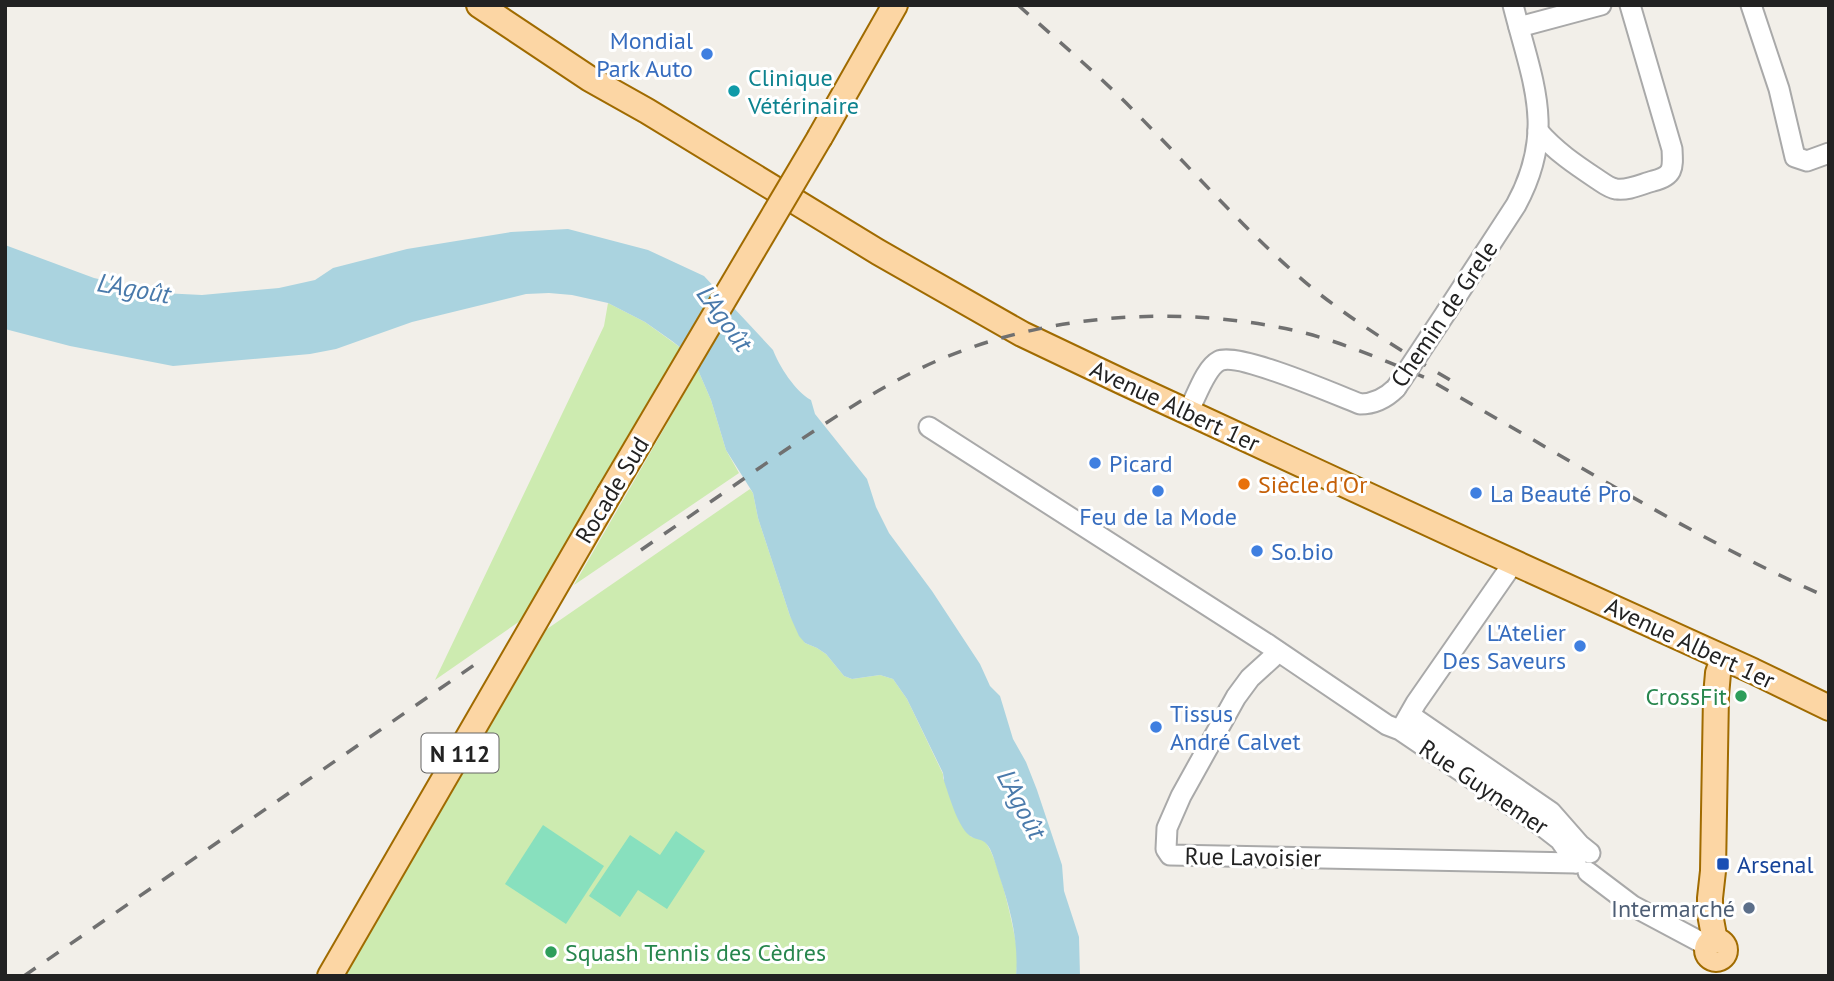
<svg xmlns="http://www.w3.org/2000/svg" width="1834" height="981" font-family="'PT Sans',sans-serif">
	<style>
		.grass { fill: #cdebb0 }
		.pitch { fill: #88e0be }
		.water { fill: #aad3df }
		.lines { fill: none; stroke-linecap: round; stroke-linejoin: round }
		.minor-casing { stroke: #a9a9a9; stroke-width: 23 }
		.major-casing { stroke: #a06b00; stroke-width: 28 }
		.minor { stroke: #fff; stroke-width: 19 }
		.major { stroke: #fcd6a4; stroke-width: 24 }
		.rail { stroke: #707070; stroke-width: 3.5; stroke-dasharray: 14 14; stroke-linecap: butt }
		.minor-bridge-casing { stroke: #a9a9a9; stroke-width: 23; stroke-linecap: butt }
		.major-bridge-casing { stroke: #a06b00; stroke-width: 28; stroke-linecap: butt }
		.minor-bridge { stroke: #fff; stroke-width: 19 }
		.major-bridge { stroke: #fcd6a4; stroke-width: 24 }
		.shop-dot { fill: #3f7fe0; stroke: #fff; stroke-width: 2.5 }
		.culture-dot { fill: #0f9aa8; stroke: #fff; stroke-width: 2.5 }
		.food-dot { fill: #e8710a; stroke: #fff; stroke-width: 2.5 }
		.leisure-dot { fill: #2e9e5b; stroke: #fff; stroke-width: 2.5 }
		.transit-dot { fill: #1a4fb4; stroke: #fff; stroke-width: 2.5 }
		.service-dot { fill: #5c6f8a; stroke: #fff; stroke-width: 2.5 }
		.labels { text-anchor: middle; dominant-baseline: central; stroke-width: 6; stroke-linejoin: round; paint-order: stroke }
		.shield { fill: #fff; stroke: #646464; stroke-width: 2 }
		.shield-label { font-size: 23px; font-weight: bold; fill: #222 }
		.shop-label { font-size: 24px; fill: #366cbe; stroke: #fff; text-anchor: start }
		.culture-label { font-size: 24px; fill: #0d838f; stroke: #fff; text-anchor: start }
		.street-label { font-size: 24px; fill: #222; stroke: #fff }
		.food-label { font-size: 24px; fill: #c56008; stroke: #fff; text-anchor: start }
		.leisure-label { font-size: 24px; fill: #27864d; stroke: #fff; text-anchor: end }
		.transit-label { font-size: 24px; fill: #164399; stroke: #fff; text-anchor: start }
		.service-label { font-size: 24px; fill: #4e5e75; stroke: #fff; text-anchor: end }
		.water-label { font-size: 26px; font-style: italic; fill: #4a7aab; stroke: #fff }
	</style>
	<rect width="100%" height="100%" fill="#f2efe9"/>
	<!-- grass -->
	<g class="grass">
		<path d="M 608,303 L 645,322 L 681,348 L 520,621 L 435,680 L 604,326 Z"/>
		<path d="M 698,370 L 711,400 L 726,450 L 739,473 L 574,585 Z"/>
		<path d="M 750,489 L 753,493 L 758,518 L 790,616 L 805,643 L 817,648 L 826,654 L 844,676 L 852,679 L 880,675 L 893,679 L 907,699 L 943,774 L 943,778 L 971,837 C 974,837 979,838 982,839 C 997,848 1014,929 1017,948 C 1018,957 1017,967 1016,976 L 345,976 L 547,629 Z"/>
	</g>
	<!-- pitch -->
	<g class="pitch">
		<path d="M 543,825 L 604,866 L 566,924 L 505,884 Z"/>
		<path d="M 676,831 L 705,851 L 667,909 L 638,890 L 620,917 L 589,896 L 630,835 L 660,855 Z"/>
	</g>
	<!-- water -->
	<path class="water" d="M 568,229 L 648,250 L 704,276 L 773,350 C 779,366 795,391 811,400 L 815,414 L 867,479 L 876,507 L 889,533 L 932,591 L 980,664 L 990,686 L 1000,696 L 1013,739 L 1026,762 L 1037,790 L 1062,865 L 1064,891 L 1079,937 L 1080,976 L 1016,976 C 1019,941 1010,908 999,875 C 996,866 994,857 990,849 C 983,836 977,842 969,835 C 957,825 949,795 944,781 L 943,773 L 907,699 L 893,679 L 880,675 L 852,679 L 844,676 L 826,654 L 817,648 L 805,643 L 799,636 L 790,616 L 758,518 L 753,493 L 726,450 L 711,400 L 698,370 L 681,348 L 672,341 L 645,322 L 608,303 L 572,295 L 549,293 L 526,294 L 412,322 L 336,349 L 310,354 L 173,366 L 70,346 L 5,329 L 5,245 L 94,278 L 162,293 L 202,295 L 279,288 L 315,280 L 333,268 L 407,249 L 511,232 Z"/>
	<g class="lines">
		<!-- minor casing -->
		<g class="minor-casing">
			<g id="minor">
				<path d="M 1751,5 L 1779,89 L 1795,157 L 1807,161 L 1829,153"/>
				<path d="M 1519,27 L 1601,5"/>
				<path d="M 1538,131 C 1555,151 1576,165 1597,179 C 1603,183 1609,188 1616,189 C 1628,191 1642,184 1653,181 C 1674,176 1673,168 1672,149 L 1630,5"/>
				<path d="M 1447,311 L 1516,205 C 1557,130 1532,81 1513,5"/>
				<path d="M 1188,412 C 1196,398 1205,368 1219,361 C 1238,352 1337,395 1360,404 C 1375,404 1386,398 1396,388"/>
				<path d="M 929,427 L 1269,645 L 1387,725 L 1400,730 L 1542,826 L 1560,840 L 1576,863"/>
				<path d="M 1277,651 L 1272,658 L 1250,678 L 1236,697 L 1181,796 L 1167,828 L 1166,849 L 1170,855 L 1576,863"/>
				<path d="M 1410,715 L 1551,812 L 1580,845 L 1590,853"/>
				<path d="M 1404,724 L 1416,703 L 1507,572 L 1511,562"/>
				<path d="M 1588,872 L 1633,906 L 1708,946"/>
			</g>
		</g>
		<!-- major casing -->
		<g class="major-casing">
			<g id="major">
				<path d="M 479,5 L 590,79 L 647,111 L 878,252 L 1022,334 L 1125,383 L 1471,543 L 1753,671 L 1829,708"/>
				<path d="M 820,137 L 895,5"/>
				<circle cx="1716" cy="950" r="9"/>
				<path d="M 1715,941 L 1710,914 L 1710,898 L 1713,871 L 1716,696 L 1718,673 L 1723,658"/>
				<path d="M 330,976 L 609,494"/>
			</g>
		</g>
		<!-- minor -->
		<use href="#minor" class="minor"/>
		<!-- major -->
		<use href="#major" class="major"/>
		<!-- rail -->
		<g class="rail">
			<path d="M 1018,5 C 1058,41 1099,75 1136,113 C 1196,173 1251,238 1317,292 C 1359,325 1405,353 1450,380"/>
			<path d="M 641,550 C 689,517 736,484 784,451 C 827,422 869,394 915,371 C 1030,314 1173,303 1297,331 C 1342,342 1384,360 1426,378 C 1559,453 1689,536 1829,598"/>
			<path d="M 24,976 L 480,661"/>
		</g>
		<!-- minor-bridge casing -->
		<g class="minor-bridge-casing">
			<path id="minor-bridge" d="M 1396,388 L 1447,311"/>
		</g>
		<!-- major-bridge casing -->
		<g class="major-bridge-casing">
			<path id="major-bridge" d="M 609,494 L 820,137"/>
		</g>
		<!-- minor-bridge -->
		<use href="#minor-bridge" class="minor-bridge"/>
		<!-- major-bridge -->
		<use href="#major-bridge" class="major-bridge"/>
	</g>
	<!-- markers -->
	<g class="shop-dot">
		<circle cx="707" cy="54" r="7"/>
		<circle cx="1095" cy="463" r="7"/>
		<circle cx="1158" cy="491" r="7"/>
		<circle cx="1476" cy="493" r="7"/>
		<circle cx="1257" cy="551" r="7"/>
		<circle cx="1580" cy="646" r="7"/>
		<circle cx="1156" cy="727" r="7"/>
	</g>
	<circle class="culture-dot" cx="734" cy="91" r="7"/>
	<circle class="food-dot" cx="1244" cy="484" r="7"/>
	<g class="leisure-dot">
		<circle cx="1741" cy="696" r="7"/>
		<circle cx="551" cy="952" r="7"/>
	</g>
	<rect class="transit-dot" x="1716" y="857" width="14" height="14" rx="3.5"/>
	<circle class="service-dot" cx="1749" cy="908" r="7"/>
	<g class="labels">
		<!-- shield labels -->
		<rect class="shield" x="421.5" y="733.5" width="77" height="39" rx="5"/>
		<g class="shield-label">
			<text x="460" y="753">N 112</text>
		</g>
		<!-- shop labels -->
		<g class="shop-label">
			<text x="693" y="40" text-anchor="end">Mondial<tspan x="693" dy="28">Park Auto</tspan></text>
			<text x="1109" y="463">Picard</text>
			<text x="1490" y="493">La Beauté Pro</text>
			<text x="1158" y="516" text-anchor="middle">Feu de la Mode</text>
			<text x="1271" y="551">So.bio</text>
			<text x="1566" y="632" text-anchor="end">L'Atelier<tspan x="1566" dy="28">Des Saveurs</tspan></text>
			<text x="1170" y="713">Tissus<tspan x="1170" dy="28">André Calvet</tspan></text>
		</g>
		<!-- culture labels -->
		<g class="culture-label">
			<text x="748" y="77">Clinique<tspan x="748" dy="28">Vétérinaire</tspan></text>
		</g>
		<!-- street labels -->
		<g class="street-label">
			<text transform="translate(1444 314) rotate(-56)">Chemin de Grele</text>
			<text transform="translate(1175 406) rotate(25)">Avenue Albert 1er</text>
			<text transform="translate(612 490) rotate(-59)">Rocade Sud</text>
			<text transform="translate(1690 643) rotate(25)">Avenue Albert 1er</text>
			<text transform="translate(1484 787) rotate(34)">Rue Guynemer</text>
			<text transform="translate(1253 857) rotate(1)">Rue Lavoisier</text>
		</g>
		<!-- food labels -->
		<g class="food-label">
			<text x="1258" y="484">Siècle d'Or</text>
		</g>
		<!-- leisure labels -->
		<g class="leisure-label">
			<text x="1727" y="696">CrossFit</text>
			<text x="565" y="952" text-anchor="start">Squash Tennis des Cèdres</text>
		</g>
		<!-- transit labels -->
		<g class="transit-label">
			<text x="1737" y="864">Arsenal</text>
		</g>
		<!-- service labels -->
		<g class="service-label">
			<text x="1735" y="908">Intermarché</text>
		</g>
		<!-- water labels -->
		<g class="water-label">
			<text transform="translate(134 288) rotate(10)">L'Agoût</text>
			<text transform="translate(725 318) rotate(54)">L'Agoût</text>
			<text transform="translate(1022 804) rotate(62)">L'Agoût</text>
		</g>
	</g>
	<!-- border -->
	<rect width="1834" height="981" fill="none" stroke="#222222" stroke-width="14"/>
</svg>
